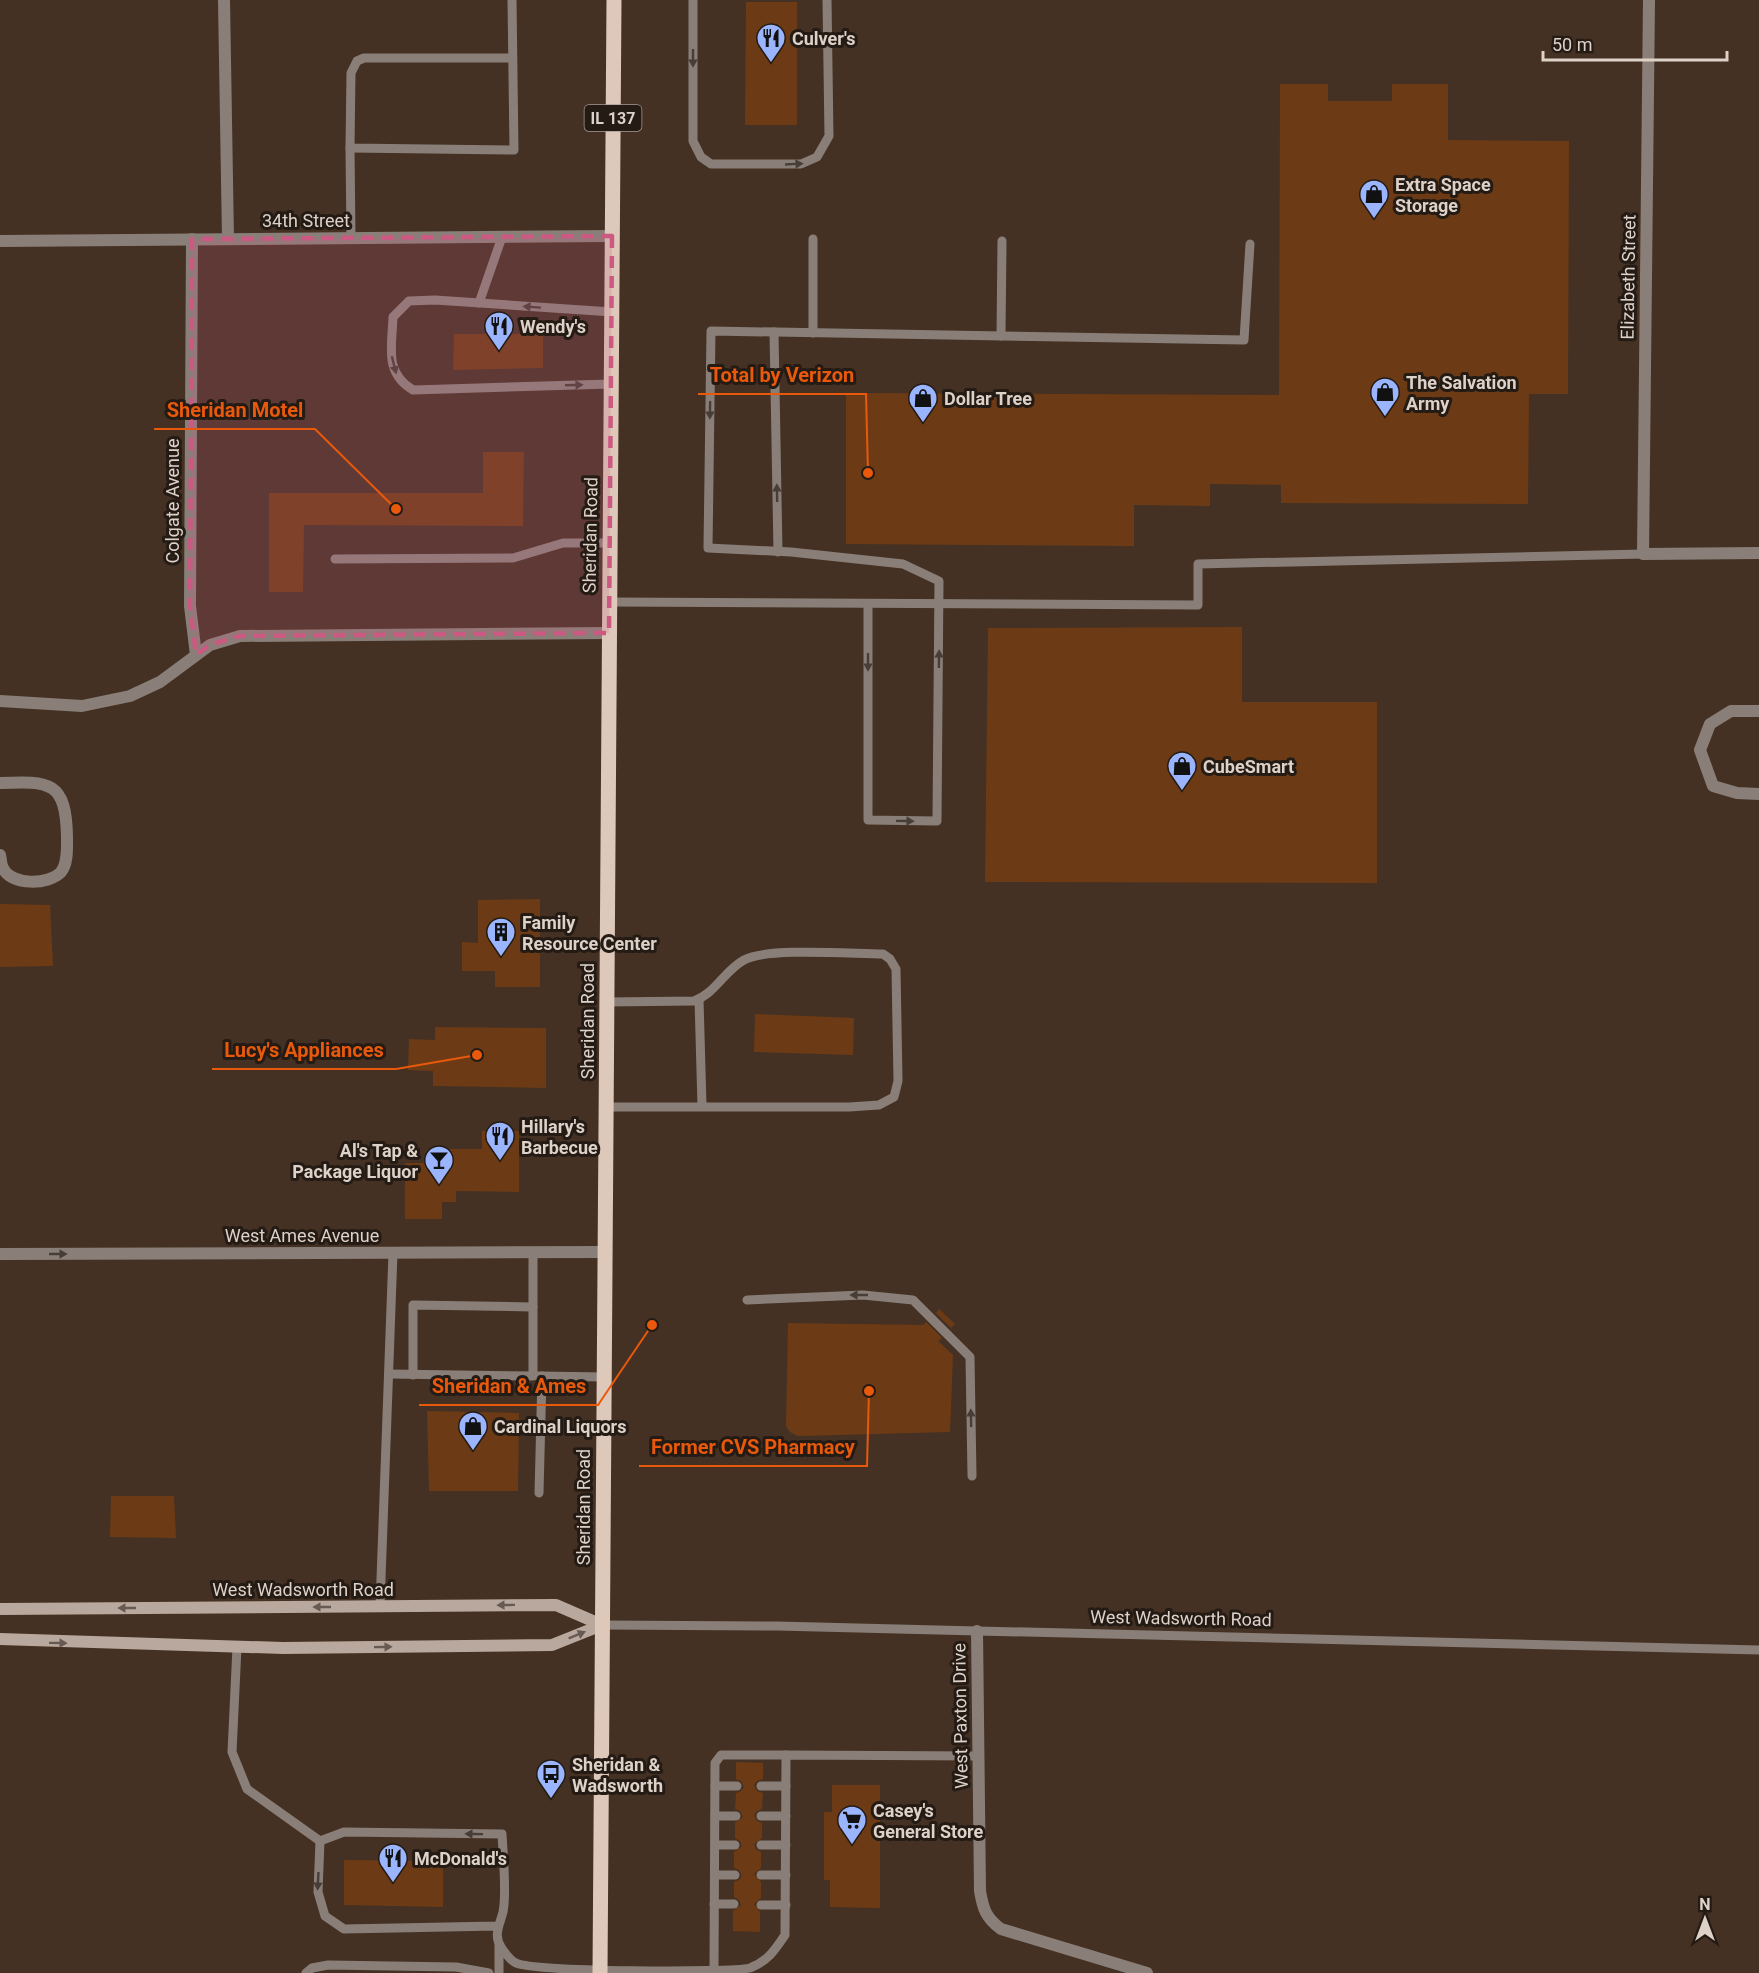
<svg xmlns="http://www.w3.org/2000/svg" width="1759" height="1973" font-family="Roboto,sans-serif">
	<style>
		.building { fill: #6c3b15 }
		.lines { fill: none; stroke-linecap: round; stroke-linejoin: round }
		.lane { stroke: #897f78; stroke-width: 9 }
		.street { stroke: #897f78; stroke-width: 12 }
		.secondary { stroke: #b9a89d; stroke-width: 12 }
		.primary { stroke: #ddc8ba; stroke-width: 15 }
		.oneway { fill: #473e38 }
		.oneway2 { fill: #675a52 }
		.marked { fill: #cb5981; fill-opacity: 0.2; stroke: #cb5981; stroke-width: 4.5; stroke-dasharray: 12 8; stroke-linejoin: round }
		.labels { text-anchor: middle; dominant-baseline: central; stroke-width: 6; stroke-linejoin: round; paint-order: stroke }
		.shield { fill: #241b15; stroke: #a69a92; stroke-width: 1.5 }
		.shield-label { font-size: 16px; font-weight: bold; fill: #ddd1c8 }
		.poi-label { font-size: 18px; font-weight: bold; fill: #ddd1c8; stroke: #241b15; text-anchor: start }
		.street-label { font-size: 18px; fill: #ddd1c8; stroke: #241b15 }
		.leader { fill: none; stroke: #e8590c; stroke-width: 2 }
		.callout-dot { fill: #e8590c; stroke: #241b15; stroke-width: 2 }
		.callout-label { font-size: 20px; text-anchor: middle; font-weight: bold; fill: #e8590c; stroke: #241b15; stroke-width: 6; stroke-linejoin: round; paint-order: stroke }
	</style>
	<rect width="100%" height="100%" fill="#443123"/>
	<!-- building -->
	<g class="building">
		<path d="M 746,2 L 797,2 L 797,125 L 745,125 Z"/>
		<path d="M 1280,84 L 1328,84 L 1328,101 L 1392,101 L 1392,84 L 1448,84 L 1448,140 L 1569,141 L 1568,394 L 1529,394 L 1528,504 L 1281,503 L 1281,485 L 1210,484 L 1210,506 L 1134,505 L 1134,546 L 846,544 L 846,393 L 1279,395 Z"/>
		<path d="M 454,334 L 543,334 L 543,368 L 453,370 Z"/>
		<path d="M 483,452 L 524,452 L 523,526 L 304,525 L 303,592 L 269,592 L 269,493 L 483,493 Z"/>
		<path d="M 1242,627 L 1242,702 L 1377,702 L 1377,883 L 985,882 L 988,628 Z"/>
		<path d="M 540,899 L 540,987 L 495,987 L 495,971 L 462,971 L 462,942 L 478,943 L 478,900 Z"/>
		<path d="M 0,904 L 50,905 L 53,966 L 0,967 Z"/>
		<path d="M 755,1014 L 854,1018 L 853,1055 L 754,1052 Z"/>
		<path d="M 435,1027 L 546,1028 L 546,1088 L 433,1086 L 433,1071 L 408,1070 L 409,1039 L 435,1040 Z"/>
		<path d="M 482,1131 L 519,1131 L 519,1192 L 456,1191 L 456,1202 L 442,1202 L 442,1219 L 405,1219 L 405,1163 L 434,1163 L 434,1149 L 482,1149 Z"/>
		<path d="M 939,1309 L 955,1324 L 951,1328 L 936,1313 Z"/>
		<path d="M 926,1322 L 942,1338 L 938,1341 L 953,1355 L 950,1432 L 798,1436 L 790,1432 L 786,1426 L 788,1323 L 923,1325 Z"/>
		<path d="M 427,1411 L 519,1413 L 518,1491 L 429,1491 Z"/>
		<path d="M 111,1496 L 174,1496 L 176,1538 L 110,1537 Z"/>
		<path d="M 736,1762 L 763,1763 L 763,1779 L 757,1781 L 754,1785 L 757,1791 L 763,1793 L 762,1809 L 757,1811 L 754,1815 L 757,1821 L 762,1823 L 762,1838 L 754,1844 L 756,1849 L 761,1852 L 761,1868 L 754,1874 L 761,1882 L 761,1898 L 754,1904 L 760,1912 L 760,1932 L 733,1931 L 733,1911 L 741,1905 L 739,1900 L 734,1897 L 734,1882 L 739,1880 L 742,1876 L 739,1870 L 734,1868 L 734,1852 L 742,1846 L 740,1841 L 735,1838 L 735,1823 L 743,1817 L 740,1811 L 735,1809 L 736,1793 L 741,1791 L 744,1787 L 741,1781 L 736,1779 Z"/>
		<path d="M 832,1785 L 880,1785 L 880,1908 L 830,1907 L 830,1880 L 824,1880 L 824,1812 L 832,1812 Z"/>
		<path d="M 344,1860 L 443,1861 L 443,1907 L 344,1905 Z"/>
	</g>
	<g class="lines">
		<!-- lane -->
		<g class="lane">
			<path d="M 512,0 L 514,150 L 350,148 L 351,73 L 357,61 L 364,58 L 513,58"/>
			<path d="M 693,0 L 693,141 L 701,157 L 711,164 L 801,164 L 817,157 L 829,136 L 827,0"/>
			<path d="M 350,148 L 351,238"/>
			<path d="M 479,303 L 502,237"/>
			<path d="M 774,332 L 778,552"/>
			<path d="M 813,333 L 813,239"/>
			<path d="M 1001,336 L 1002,241"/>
			<path d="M 611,384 L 413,390 C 384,373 392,347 393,317 L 409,301 L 435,300 L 612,312"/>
			<path d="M 335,559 L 513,558 L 563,543 L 610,543"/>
			<path d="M 609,602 L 1198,605 L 1198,564 L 1643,554"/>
			<path d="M 868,604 L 868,820 L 937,821 L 939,581 L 903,564 L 791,552 L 708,548 L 711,331 L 1244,340 L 1250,244"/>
			<path d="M 699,999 L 702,1106"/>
			<path d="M 606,1107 L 849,1107 L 879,1105 L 894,1097 L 898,1081 L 896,969 L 890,959 L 883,954 C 852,954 768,947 744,960 C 724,971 716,993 694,1001 L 607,1002"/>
			<path d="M 747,1300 L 863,1295 L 913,1300 L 970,1357 L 972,1476"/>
			<path d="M 389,1374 L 533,1376 L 533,1252"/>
			<path d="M 413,1375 L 413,1305 L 533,1307"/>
			<path d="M 538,1376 L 604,1377"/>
			<path d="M 539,1493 L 542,1376"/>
			<path d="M 380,1606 L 393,1253"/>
			<path d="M 602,1625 L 777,1626 L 1759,1650"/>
			<path d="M 237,1647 L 232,1752 L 247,1789 L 320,1841"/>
			<path d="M 715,1786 L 737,1786"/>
			<path d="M 761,1786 L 786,1786"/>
			<path d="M 715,1816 L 736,1816"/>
			<path d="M 761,1816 L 786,1816"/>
			<path d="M 715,1845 L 735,1845"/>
			<path d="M 761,1845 L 786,1845"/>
			<path d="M 715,1875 L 735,1875"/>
			<path d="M 761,1875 L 786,1875"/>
			<path d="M 714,1904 L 734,1904"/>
			<path d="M 761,1905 L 786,1905"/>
			<path d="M 497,1926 L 344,1929 L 325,1916 L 318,1892 L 320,1841 L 344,1832 L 502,1834 C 503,1855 507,1893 503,1912 C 500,1924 493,1935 501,1947 C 504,1952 511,1961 516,1963 C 536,1972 730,1973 750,1968 C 768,1961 775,1950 785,1935 L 786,1755 L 978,1756"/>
			<path d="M 714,1972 L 715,1763 L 721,1755 L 786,1755"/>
			<path d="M 306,1973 L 312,1968 L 328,1965 L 456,1967 L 489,1973"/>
			<path d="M 499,1973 L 499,1945"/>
		</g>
		<!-- street -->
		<g class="street">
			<path d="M 224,0 L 228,239"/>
			<path d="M 1649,0 L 1643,554 L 1759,553"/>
			<path d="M 192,239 L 190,606 L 196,655"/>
			<path d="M 0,241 L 612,236"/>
			<path d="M 0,701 L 82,706 L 130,696 L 160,682 L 210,645 L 240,636 L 609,633"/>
			<path d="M 1759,711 L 1731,711 L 1710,724 L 1700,750 L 1713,786 L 1737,793 L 1759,794"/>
			<path d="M 0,783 C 50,781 66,781 67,837 C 67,847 68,864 61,872 C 49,885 11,886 3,868 C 1,865 1,859 0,855"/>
			<path d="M 0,1254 L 605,1252"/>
			<path d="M 977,1631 L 980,1891 C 983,1909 986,1918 1001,1929 L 1147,1973"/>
		</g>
		<!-- secondary -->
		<g class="secondary">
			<path d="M 0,1609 L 556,1605 L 602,1625"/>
			<path d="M 0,1639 L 283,1648 L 552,1645 L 602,1625"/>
		</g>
		<!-- primary -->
		<path class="primary" d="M 600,1973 L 614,0"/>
	</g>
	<!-- one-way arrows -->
	<defs><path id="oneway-solid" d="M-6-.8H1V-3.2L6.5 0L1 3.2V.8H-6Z" transform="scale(1.5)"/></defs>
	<g class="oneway">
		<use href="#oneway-solid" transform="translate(693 58) rotate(90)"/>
		<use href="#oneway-solid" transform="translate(794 164) rotate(-3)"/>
		<use href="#oneway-solid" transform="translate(532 307) rotate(-176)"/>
		<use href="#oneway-solid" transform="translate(394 365) rotate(76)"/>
		<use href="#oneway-solid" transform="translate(574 385) rotate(-2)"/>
		<use href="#oneway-solid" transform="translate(710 410) rotate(91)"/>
		<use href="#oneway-solid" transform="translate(777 493) rotate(-91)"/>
		<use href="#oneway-solid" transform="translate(939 659) rotate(-89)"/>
		<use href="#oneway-solid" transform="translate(868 662) rotate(90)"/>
		<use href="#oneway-solid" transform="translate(905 821) rotate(1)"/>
		<use href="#oneway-solid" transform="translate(58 1254)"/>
		<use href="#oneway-solid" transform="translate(859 1295) rotate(-180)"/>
		<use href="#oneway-solid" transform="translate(971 1418) rotate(-91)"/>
		<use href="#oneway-solid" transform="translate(474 1834) rotate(-179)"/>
		<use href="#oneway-solid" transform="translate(318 1881) rotate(93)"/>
	</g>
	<g class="oneway2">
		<use href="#oneway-solid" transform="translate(506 1605) rotate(179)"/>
		<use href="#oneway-solid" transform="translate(322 1607) rotate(180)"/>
		<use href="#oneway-solid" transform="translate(127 1608) rotate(180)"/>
		<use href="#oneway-solid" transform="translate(577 1635) rotate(-22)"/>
		<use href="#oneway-solid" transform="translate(58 1643) rotate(1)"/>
		<use href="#oneway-solid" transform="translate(383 1647) rotate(-1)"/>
	</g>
	<!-- marked area -->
	<path class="marked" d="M 612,236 L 609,633 L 240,636 L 210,645 L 196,655 L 190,606 L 192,239 Z"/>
	<!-- icons -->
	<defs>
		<g id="restaurant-pin" transform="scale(1.5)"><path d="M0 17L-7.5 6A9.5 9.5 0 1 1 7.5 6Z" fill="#9ab5fd" stroke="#241b15"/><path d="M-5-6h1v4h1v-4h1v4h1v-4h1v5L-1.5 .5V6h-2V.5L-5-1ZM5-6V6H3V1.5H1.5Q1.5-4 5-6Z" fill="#111"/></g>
		<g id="shop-pin" transform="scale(1.5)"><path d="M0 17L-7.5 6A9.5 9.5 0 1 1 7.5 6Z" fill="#9ab5fd" stroke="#241b15"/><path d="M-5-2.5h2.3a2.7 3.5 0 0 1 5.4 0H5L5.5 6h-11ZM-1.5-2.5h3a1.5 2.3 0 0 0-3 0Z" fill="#111"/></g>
		<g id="building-pin" transform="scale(1.5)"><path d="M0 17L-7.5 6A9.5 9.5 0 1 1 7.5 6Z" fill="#9ab5fd" stroke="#241b15"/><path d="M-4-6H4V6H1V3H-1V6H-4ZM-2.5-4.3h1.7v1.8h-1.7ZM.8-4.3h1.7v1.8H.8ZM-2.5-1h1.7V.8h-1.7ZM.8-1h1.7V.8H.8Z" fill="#111"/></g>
		<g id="bar-pin" transform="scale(1.5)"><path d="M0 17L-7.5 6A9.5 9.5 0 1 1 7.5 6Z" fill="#9ab5fd" stroke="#241b15"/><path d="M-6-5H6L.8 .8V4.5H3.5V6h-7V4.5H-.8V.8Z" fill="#111"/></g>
		<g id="bus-pin" transform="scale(1.5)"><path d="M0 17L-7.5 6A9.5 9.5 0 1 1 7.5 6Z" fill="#9ab5fd" stroke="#241b15"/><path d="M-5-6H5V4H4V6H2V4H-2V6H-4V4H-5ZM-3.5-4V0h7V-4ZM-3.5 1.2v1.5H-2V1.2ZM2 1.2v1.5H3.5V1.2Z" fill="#111"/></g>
		<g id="supermarket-pin" transform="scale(1.5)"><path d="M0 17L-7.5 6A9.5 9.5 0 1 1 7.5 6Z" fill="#9ab5fd" stroke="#241b15"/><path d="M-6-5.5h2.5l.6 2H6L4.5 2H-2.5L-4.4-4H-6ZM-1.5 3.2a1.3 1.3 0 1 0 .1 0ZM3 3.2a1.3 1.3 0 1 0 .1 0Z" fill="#111"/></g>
	</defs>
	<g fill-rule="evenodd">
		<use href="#restaurant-pin" x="771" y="38"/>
		<use href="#shop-pin" x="1374" y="194"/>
		<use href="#restaurant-pin" x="499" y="326"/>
		<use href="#shop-pin" x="1385" y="392"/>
		<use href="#shop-pin" x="923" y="398"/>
		<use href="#shop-pin" x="1182" y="766"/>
		<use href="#building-pin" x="501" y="932"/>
		<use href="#restaurant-pin" x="500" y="1136"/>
		<use href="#bar-pin" x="439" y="1160"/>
		<use href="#shop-pin" x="473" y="1426"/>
		<use href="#bus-pin" x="551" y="1774"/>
		<use href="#supermarket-pin" x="852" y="1820"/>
		<use href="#restaurant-pin" x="393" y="1858"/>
	</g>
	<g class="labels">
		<!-- shield labels -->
		<rect class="shield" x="584.5" y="105" width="57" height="26" rx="4.5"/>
		<g class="shield-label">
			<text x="613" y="118">IL 137</text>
		</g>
		<!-- poi labels -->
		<g class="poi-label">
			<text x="792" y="38">Culver's</text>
			<text x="1395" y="184">Extra Space<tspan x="1395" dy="21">Storage</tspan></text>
			<text x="520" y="326">Wendy's</text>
			<text x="1406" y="382">The Salvation<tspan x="1406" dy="21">Army</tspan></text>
			<text x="944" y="398">Dollar Tree</text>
			<text x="1203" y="766">CubeSmart</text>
			<text x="522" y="922">Family<tspan x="522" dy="21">Resource Center</tspan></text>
			<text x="521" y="1126">Hillary's<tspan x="521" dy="21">Barbecue</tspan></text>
			<text x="418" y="1150" text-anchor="end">Al's Tap &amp;<tspan x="418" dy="21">Package Liquor</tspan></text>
			<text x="494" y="1426">Cardinal Liquors</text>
			<text x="572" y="1764">Sheridan &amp;<tspan x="572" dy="21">Wadsworth</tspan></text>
			<text x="873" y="1810">Casey's<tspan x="873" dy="21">General Store</tspan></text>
			<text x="414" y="1858">McDonald's</text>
		</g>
		<!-- street labels -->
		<g class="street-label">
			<text x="306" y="220">34th Street</text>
			<text transform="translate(1628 277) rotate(-89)">Elizabeth Street</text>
			<text transform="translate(172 501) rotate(-90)">Colgate Avenue</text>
			<text transform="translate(590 535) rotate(-89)">Sheridan Road</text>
			<text transform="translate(587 1021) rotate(-90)">Sheridan Road</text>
			<text x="302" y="1235">West Ames Avenue</text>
			<text transform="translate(583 1507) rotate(-90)">Sheridan Road</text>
			<text x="303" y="1589">West Wadsworth Road</text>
			<text transform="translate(1181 1618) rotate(1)">West Wadsworth Road</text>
			<text transform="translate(960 1716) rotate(-91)">West Paxton Drive</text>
		</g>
	</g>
	<!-- callouts -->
	<path class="leader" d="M868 473L866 394H698M396 509L315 429H154M477 1055L396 1069H212M652 1325L598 1405H419M869 1391L867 1466H639"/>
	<g class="callout-dot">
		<circle cx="868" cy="473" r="6"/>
		<circle cx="396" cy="509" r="6"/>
		<circle cx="477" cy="1055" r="6"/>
		<circle cx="652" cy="1325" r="6"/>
		<circle cx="869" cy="1391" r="6"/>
	</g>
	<g class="callout-label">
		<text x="782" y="382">Total by Verizon</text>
		<text x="235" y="417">Sheridan Motel</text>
		<text x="304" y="1057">Lucy's Appliances</text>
		<text x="509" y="1393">Sheridan &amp; Ames</text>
		<text x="753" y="1454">Former CVS Pharmacy</text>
	</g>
	<!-- north arrow -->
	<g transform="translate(1705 1919)" stroke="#241b15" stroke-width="4.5" paint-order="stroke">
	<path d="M0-4.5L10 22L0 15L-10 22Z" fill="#ddd1c8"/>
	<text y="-9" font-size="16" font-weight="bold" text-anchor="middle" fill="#ddd1c8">N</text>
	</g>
	<!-- scale -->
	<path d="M1543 51v9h184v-9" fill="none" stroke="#ddd1c8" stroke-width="3"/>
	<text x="1552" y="51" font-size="18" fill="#ddd1c8" stroke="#241b15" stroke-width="4.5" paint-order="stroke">50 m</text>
</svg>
